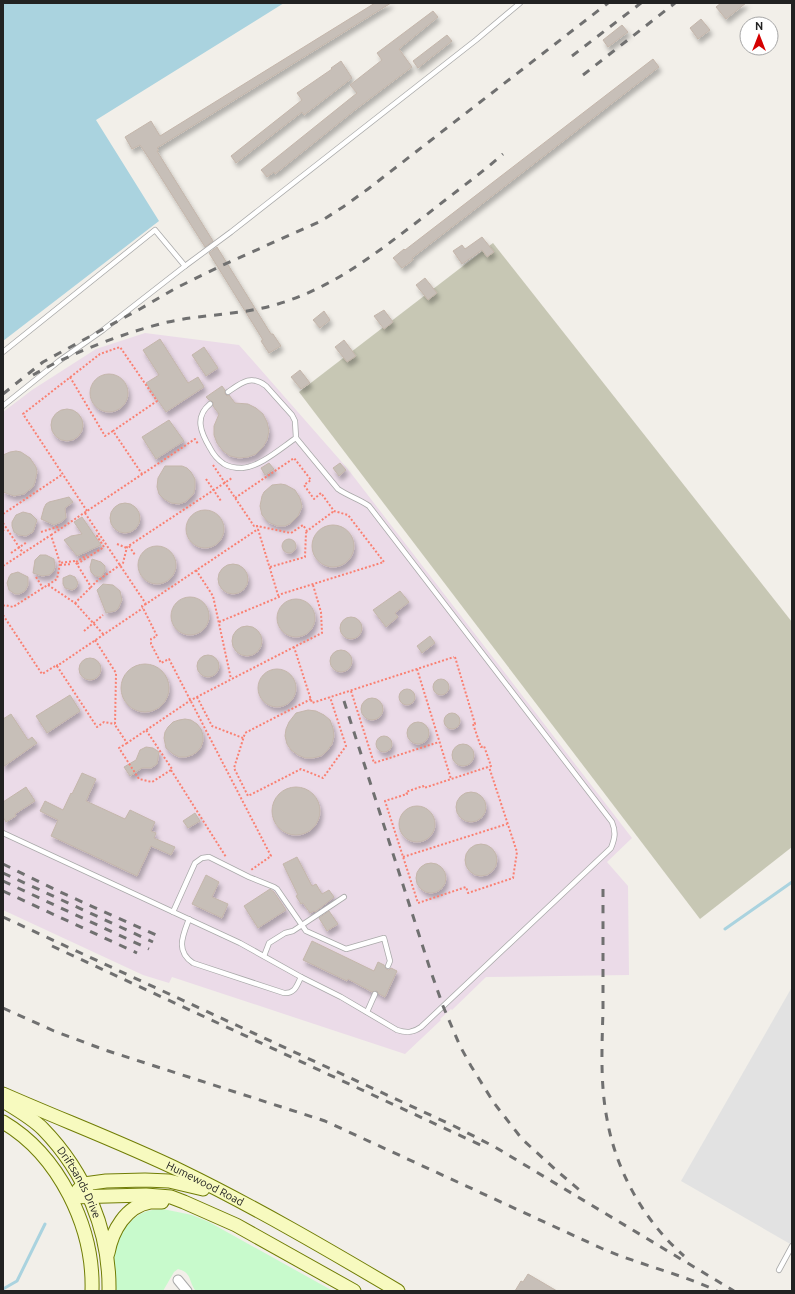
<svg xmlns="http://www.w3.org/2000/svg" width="795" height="1294" font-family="Ubuntu,sans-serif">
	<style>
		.industrial { fill: #ebdbe8 }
		.construction { fill: #c7c7b4 }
		.park { fill: #c8facc }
		.parking { fill: #e2e2e2 }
		.water { fill: #aad3df }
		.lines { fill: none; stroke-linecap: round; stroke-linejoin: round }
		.stream { stroke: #aad3df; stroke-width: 3 }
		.building { fill: #c7bfb8; stroke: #c4b6ab; filter: url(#shadow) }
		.service-casing { stroke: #a9a9a9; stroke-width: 6 }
		.minor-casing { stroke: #a9a9a9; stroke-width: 11 }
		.secondary-casing { stroke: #707d05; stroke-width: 15 }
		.path { stroke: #fa8072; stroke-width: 2; stroke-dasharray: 2 2; stroke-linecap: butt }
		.service { stroke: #fff; stroke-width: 4.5 }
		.minor { stroke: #fff; stroke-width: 9 }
		.secondary { stroke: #f7fabf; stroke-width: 13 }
		.rail { stroke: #707070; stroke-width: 3; stroke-dasharray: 8 8; stroke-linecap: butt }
		.labels { text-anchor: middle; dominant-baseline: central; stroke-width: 3.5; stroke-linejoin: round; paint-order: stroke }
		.street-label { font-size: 11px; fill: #222; stroke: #fff }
	</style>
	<defs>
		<filter id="shadow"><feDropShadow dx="2.5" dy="4.5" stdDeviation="2" flood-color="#0004"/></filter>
	</defs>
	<rect width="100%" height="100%" fill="#f2efe9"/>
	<!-- industrial -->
	<path class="industrial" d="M 145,333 L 239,345 L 347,468 L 632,838 L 607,862 L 628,886 L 629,975 L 486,977 L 452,1010 L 451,1009 L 440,1019 L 441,1020 L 405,1054 L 172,977 L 169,983 L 143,975 L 3,910 L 3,412 L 32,390 L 96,349 Z"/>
	<!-- construction -->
	<path class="construction" d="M 493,243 L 792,622 L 792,847 L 700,919 L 299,392 Z"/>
	<!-- park -->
	<path class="park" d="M 163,1209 L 192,1215 L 209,1222 L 333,1291 L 196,1291 C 188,1282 193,1273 178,1269 L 174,1272 L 163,1291 L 115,1291 L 113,1251 L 124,1224 L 128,1225 C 139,1212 147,1210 163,1209 Z"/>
	<!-- parking -->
	<path class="parking" d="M 792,987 L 792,1245 L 681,1181 Z"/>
	<!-- water -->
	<path class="water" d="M 3,3 L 284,3 L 96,120 L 159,221 L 3,341 Z"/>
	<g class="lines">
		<!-- stream -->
		<g class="stream">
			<path d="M 725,929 L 792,882"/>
			<path d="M 3,1289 L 17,1281 L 45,1224"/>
		</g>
	</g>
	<!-- building -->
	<g class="building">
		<path d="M 375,3 L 391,3 L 157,148 L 159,150 L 157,151 L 213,241 L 205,247 L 148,157 L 140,145 L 132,149 L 125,137 L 151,121 L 160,136 Z"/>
		<path d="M 721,3 L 746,3 L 726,19 L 716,7 Z"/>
		<path d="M 433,11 L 438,17 L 399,49 L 412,67 L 355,110 L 275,174 L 274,172 L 267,177 L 261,170 L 357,93 L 350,85 L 382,60 L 377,53 Z"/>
		<path d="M 701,19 L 710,30 L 698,39 L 690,28 Z"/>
		<path d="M 622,25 L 628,32 L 608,47 L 603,40 Z"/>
		<path d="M 447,35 L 452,41 L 418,68 L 413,61 Z"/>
		<path d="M 653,59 L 659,67 L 412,258 L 413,260 L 402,268 L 393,258 L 404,249 L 405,250 Z"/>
		<path d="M 341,61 L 352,78 L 304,115 L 302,112 L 236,163 L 231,156 L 302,100 L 297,93 L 332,69 L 331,68 Z"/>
		<path d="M 482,237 L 494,252 L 487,257 L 482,250 L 462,264 L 453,251 L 462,245 L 465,249 Z"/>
		<path d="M 217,247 L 271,334 L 273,334 L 281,346 L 269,353 L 261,341 L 263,340 L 209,253 Z"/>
		<path d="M 425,278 L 437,293 L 428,300 L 416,285 Z"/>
		<path d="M 384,310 L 393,322 L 384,329 L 374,316 Z"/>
		<path d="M 324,311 L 330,320 L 320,328 L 313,320 Z"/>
		<path d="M 160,339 L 188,383 L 198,377 L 204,387 L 166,412 L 146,383 L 159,375 L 143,350 Z"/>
		<path d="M 344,340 L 356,356 L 347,362 L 335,347 Z"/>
		<path d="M 204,347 L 218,368 L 206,376 L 192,355 Z"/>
		<path d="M 300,370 L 310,383 L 301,389 L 291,377 Z"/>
		<circle cx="109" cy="393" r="19"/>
		<path d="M 222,386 L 225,390 L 225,394 L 227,396 L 229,395 L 235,403 L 248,404 L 256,408 L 263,414 L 267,422 L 269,431 L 267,440 L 263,447 L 256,454 L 248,457 L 239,458 L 230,456 L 223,451 L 217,443 L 214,435 L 214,426 L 219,414 L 213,406 L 213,402 L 209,400 L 206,397 Z"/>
		<circle cx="67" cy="425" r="16"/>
		<path d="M 169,420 L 184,441 L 156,459 L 142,437 Z"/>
		<path d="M 16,451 L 21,452 L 30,458 L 36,467 L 37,472 L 35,482 L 33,487 L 24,494 L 14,496 L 3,492 L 3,455 L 10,452 Z"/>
		<path d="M 269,463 L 274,469 L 265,475 L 261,468 Z"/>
		<path d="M 340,463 L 346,470 L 339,476 L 333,468 Z"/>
		<path d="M 165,466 L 182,466 L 187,468 L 191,472 L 195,479 L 195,487 L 194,493 L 190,498 L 185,502 L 179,504 L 171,503 L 164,499 L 159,494 L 157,487 L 158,478 Z"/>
		<path d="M 281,484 L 286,485 L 295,490 L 300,498 L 301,502 L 302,507 L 298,516 L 291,523 L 285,526 L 277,526 L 268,522 L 262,515 L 260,506 L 262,496 L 264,492 L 272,485 Z"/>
		<path d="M 69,497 L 73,502 L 65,508 L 66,518 L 61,522 L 54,525 L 41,519 L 44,508 L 46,504 L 49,502 Z"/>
		<circle cx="125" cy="518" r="15"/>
		<circle cx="205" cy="529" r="19"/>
		<path d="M 23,512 L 31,514 L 37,520 L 33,532 L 26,536 L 19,535 L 14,532 L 12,526 L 12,522 L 16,515 Z"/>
		<path d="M 82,517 L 101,545 L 77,556 L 64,540 L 71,536 L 82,534 L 74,522 Z"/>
		<circle cx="333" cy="546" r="21"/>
		<circle cx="289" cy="546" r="7"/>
		<circle cx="157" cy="565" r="19"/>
		<path d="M 40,555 L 46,555 L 54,559 L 55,567 L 53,572 L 49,575 L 42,576 L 33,573 L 35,560 Z"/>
		<path d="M 92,559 L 101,562 L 105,566 L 105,571 L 101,577 L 95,576 L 91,572 L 90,567 Z"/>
		<circle cx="233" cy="579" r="15"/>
		<path d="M 18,572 L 28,577 L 28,585 L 25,591 L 19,594 L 15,594 L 9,590 L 7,583 L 9,577 L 11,574 Z"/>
		<path d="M 70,575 L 75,577 L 78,583 L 76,588 L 72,590 L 65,588 L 63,584 L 63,578 Z"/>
		<path d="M 103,584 L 113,585 L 120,591 L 122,600 L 118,609 L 115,611 L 106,613 L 97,590 Z"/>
		<path d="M 400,591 L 409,602 L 395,613 L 398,617 L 386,627 L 373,610 Z"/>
		<circle cx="190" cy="616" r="19"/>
		<circle cx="296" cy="618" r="19"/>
		<circle cx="351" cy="628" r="11"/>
		<circle cx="247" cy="641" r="15"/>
		<path d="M 430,636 L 435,643 L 422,653 L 417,646 Z"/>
		<circle cx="341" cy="661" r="11"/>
		<circle cx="208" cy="666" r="11"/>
		<circle cx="90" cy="669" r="11"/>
		<circle cx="145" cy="688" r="24"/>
		<circle cx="277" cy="688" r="19"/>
		<circle cx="441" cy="687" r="8"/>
		<circle cx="407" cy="697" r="8"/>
		<path d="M 70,695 L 80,711 L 47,733 L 36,716 Z"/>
		<circle cx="372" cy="709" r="11"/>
		<path d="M 308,710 L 316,711 L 324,715 L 330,720 L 333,728 L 334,736 L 332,744 L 327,751 L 321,756 L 313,758 L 305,758 L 298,755 L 291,750 L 287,744 L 285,736 L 286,729 L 289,722 L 296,713 Z"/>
		<circle cx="452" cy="721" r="8"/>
		<path d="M 11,714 L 28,740 L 32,737 L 37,743 L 3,767 L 3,719 Z"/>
		<path d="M 185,719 L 191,720 L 197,724 L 201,729 L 203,735 L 203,741 L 201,747 L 197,752 L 192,755 L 186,757 L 179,757 L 173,754 L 166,748 L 164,738 L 165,732 L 168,727 L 173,722 L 179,720 Z"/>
		<circle cx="418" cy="733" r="11"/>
		<circle cx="384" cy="744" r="8"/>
		<circle cx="463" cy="755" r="11"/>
		<path d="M 146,747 L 153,748 L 159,752 L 157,764 L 151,768 L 142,768 L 130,776 L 124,767 L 136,760 L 140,750 Z"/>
		<path d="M 82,773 L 96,779 L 86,801 L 125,819 L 130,810 L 155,822 L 151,831 L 156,833 L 154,838 L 175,847 L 171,855 L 151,846 L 137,876 L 51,836 L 58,820 L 40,811 L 45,801 L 63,810 L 71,793 L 72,794 Z"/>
		<circle cx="296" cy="811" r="24"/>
		<path d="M 26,787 L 35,801 L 15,814 L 16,816 L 6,822 L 3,817 L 3,802 Z"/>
		<circle cx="471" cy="807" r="15"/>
		<circle cx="417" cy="824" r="18"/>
		<path d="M 195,813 L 200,821 L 188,828 L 183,821 Z"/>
		<circle cx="481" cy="860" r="16"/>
		<path d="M 297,857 L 312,886 L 316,884 L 322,894 L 329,890 L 334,897 L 315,912 L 314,911 L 310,913 L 303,903 L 301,904 L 296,896 L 298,895 L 283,864 Z"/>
		<circle cx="431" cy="878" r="15"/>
		<path d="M 206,875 L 219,882 L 212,897 L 228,904 L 222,918 L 192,904 Z"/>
		<path d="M 270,889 L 274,892 L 286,910 L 258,928 L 244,906 Z"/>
		<path d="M 329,911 L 338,924 L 327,931 L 319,918 Z"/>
		<path d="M 312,941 L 374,971 L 378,962 L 384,965 L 386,969 L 389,970 L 391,968 L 397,971 L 385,997 L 379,994 L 377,991 L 372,992 L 348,979 L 347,981 L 303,960 Z"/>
		<path d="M 528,1274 L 557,1291 L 515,1291 L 521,1281 L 523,1282 Z"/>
	</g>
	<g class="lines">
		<!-- service casing -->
		<g class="service-casing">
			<g id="service">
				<path d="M 3,352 L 155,230 L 185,266"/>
				<path d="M 210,404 C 194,417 201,433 210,448 C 213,454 218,460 224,464 C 229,467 236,468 242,468 C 260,467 281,448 296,438 L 295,421 L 292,415 L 266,386 C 251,374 241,383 228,392"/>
				<path d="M 3,406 L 59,361 L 103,330 L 185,266 L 231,232 L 476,40 L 520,3"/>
				<path d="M 3,833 L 240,943 L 301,977 L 341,997 L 397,1030 C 406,1033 413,1033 421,1027 L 611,848 C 615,838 616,832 612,822 L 369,506 C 359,499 348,496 338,489 L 296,438"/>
				<path d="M 173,912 L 195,863 L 202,858 L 209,857 L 249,877 L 274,887 L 277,889 L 306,931 L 346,949 L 384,938 L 390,961 L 388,966"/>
				<path d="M 189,919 C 183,935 175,951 193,963 L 284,993 C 295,994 297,985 301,977"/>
				<path d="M 264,956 L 269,943 L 285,933 L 293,931 L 344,897"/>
				<path d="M 367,1012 L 375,994"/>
				<path d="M 779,1270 L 792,1246"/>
			</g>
		</g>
		<!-- minor casing -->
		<g class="minor-casing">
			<path id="minor" d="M 178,1280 L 187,1291"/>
		</g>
		<!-- secondary casing -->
		<g class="secondary-casing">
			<g id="secondary">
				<path id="s1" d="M 3,1094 C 62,1120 123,1143 181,1171 C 255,1207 327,1249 398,1291"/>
				<path id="s2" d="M 3,1101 C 16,1109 32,1118 43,1129 C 85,1172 110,1231 109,1291"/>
				<path d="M 3,1122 C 59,1155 94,1227 92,1291"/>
				<path d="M 78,1190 L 84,1184 L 106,1181 L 145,1180 L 169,1181 L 203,1189"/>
				<path d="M 71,1197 L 146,1195 L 171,1197 L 184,1202 L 236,1225 L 354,1291"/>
				<path d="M 108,1253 C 112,1231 126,1206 150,1202 C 154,1202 158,1202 162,1202"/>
			</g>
		</g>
		<!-- path -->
		<g class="path">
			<path d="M 70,377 L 105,436 L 113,431"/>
			<path d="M 213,465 L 254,526 L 257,526"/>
			<path d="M 206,479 L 221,501"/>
			<path d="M 235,498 L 294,458 L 311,480 L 304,485 L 314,499 L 321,493 L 334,511 L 348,515 L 384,562 L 278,595 L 257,526 L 291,533 L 303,525 L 307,531 L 334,511"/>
			<path d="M 87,511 L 23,414 L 100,354 L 120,347 L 157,401 L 113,431 L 142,474"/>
			<path d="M 85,513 L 146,604 L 258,529"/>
			<path d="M 3,514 L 63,474"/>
			<path d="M 3,523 L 23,553"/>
			<path d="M 3,530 L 4,531"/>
			<path d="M 41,532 L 57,527 L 59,529"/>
			<path d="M 51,535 L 195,439 L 198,444"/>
			<path d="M 117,544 L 127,548"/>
			<path d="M 129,546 L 135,555"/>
			<path d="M 11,553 L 27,542"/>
			<path d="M 76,562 L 87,555"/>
			<path d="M 77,564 L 104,547 L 97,536 L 99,535"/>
			<path d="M 60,565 L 72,564"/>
			<path d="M 3,566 L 51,535 L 60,563"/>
			<path d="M 270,567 L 305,557 L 306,533 L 307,531"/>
			<path d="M 196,570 L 213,596 L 231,679"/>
			<path d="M 36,577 L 43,588"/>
			<path d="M 48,585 L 75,603 L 91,587"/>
			<path d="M 313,585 L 321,612 L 322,633 L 294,647 L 312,703 L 454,657"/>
			<path d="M 75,603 L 104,635"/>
			<path d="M 146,604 L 142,606 L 157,636 L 151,639 L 151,644 L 161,663 L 169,659 L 271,856 L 251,870"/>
			<path d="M 3,606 L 5,605 L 13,607 L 57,579 L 60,563 L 75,561 L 91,587 L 97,581 L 123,563 L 127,547 L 232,478"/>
			<path d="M 3,615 L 42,674 L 57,665 L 57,666 L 143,608"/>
			<path d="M 219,622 L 279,597 L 278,595"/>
			<path d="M 84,631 L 103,615"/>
			<path d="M 95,640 L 116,673 L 115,725 L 127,743 L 191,700 L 294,647"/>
			<path d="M 455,657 L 475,724 L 473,724 L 481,747 L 484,746 L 491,766 L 424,788 L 423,786 L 406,792 L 407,794 L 385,801 L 418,903 L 466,887 L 468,893 L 513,878 L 517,852 L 489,767"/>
			<path d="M 57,666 L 97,727 L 104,722 L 115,724"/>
			<path d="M 417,669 L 451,779"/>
			<path d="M 351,691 L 374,763 L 439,742"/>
			<path d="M 197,697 L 212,726 L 243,738"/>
			<path d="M 311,699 L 245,733 L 234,768 L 248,796 L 301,769 L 323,778 L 346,746 L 330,697"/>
			<path d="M 127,743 L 119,748 L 139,779 L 152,782 L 171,770 L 172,769 L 146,730"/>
			<path d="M 171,770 L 226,857"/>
			<path d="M 403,857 L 507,824"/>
		</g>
		<!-- service -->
		<use href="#service" class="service"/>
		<!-- minor -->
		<use href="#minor" class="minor"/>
		<!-- secondary -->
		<use href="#secondary" class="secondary"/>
		<!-- rail -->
		<g class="rail">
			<path d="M 572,56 L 641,3"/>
			<path d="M 583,75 L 675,3"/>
			<path d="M 33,375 C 71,353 126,332 168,322 C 205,314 242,315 278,304 C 337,286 377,252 425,216 C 451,195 478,176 503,154"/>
			<path d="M 3,394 L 43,362 L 140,309 L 176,288 L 223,265 L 321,221 L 343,207 L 368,189 L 608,3"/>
			<path d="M 344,701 L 430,969 L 443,1006 L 460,1046 L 471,1066 L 494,1103 L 522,1139 L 556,1170 L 584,1194"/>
			<path d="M 3,864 L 60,892 L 156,935"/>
			<path d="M 3,873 L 153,942"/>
			<path d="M 3,881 L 149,949"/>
			<path d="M 603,889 C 603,930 603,970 603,1010 C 602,1046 600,1083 607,1119 C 616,1171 644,1221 684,1256"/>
			<path d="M 3,891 L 137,953"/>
			<path d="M 3,917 L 454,1126 L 495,1147 L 734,1291"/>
			<path d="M 52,946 L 487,1148"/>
			<path d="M 3,1008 L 54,1031 L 105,1050 L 325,1121 L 603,1249 C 641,1265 681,1274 717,1291"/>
		</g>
	</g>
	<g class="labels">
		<!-- street labels -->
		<g class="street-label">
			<text stroke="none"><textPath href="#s2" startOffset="114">Driftsands Drive</textPath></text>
			<text stroke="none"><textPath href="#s1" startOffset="221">Humewood Road</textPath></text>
		</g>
	</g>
	<!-- border -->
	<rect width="795" height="1294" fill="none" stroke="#222222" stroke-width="8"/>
	<!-- north arrow -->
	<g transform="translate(759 36)"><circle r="19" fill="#ffffff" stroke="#a7a7a7"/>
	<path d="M0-3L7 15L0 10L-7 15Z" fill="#d40000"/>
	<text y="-6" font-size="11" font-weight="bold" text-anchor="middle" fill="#222222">N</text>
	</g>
</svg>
